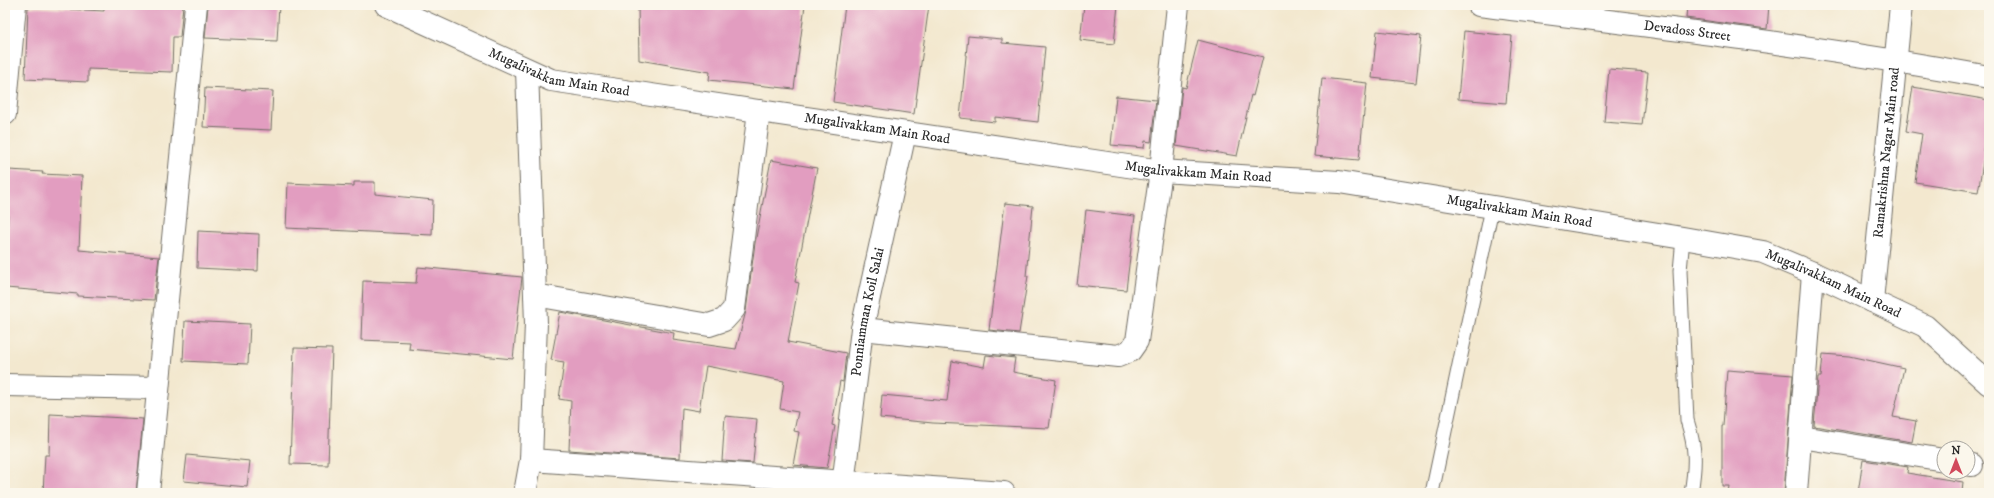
<svg xmlns="http://www.w3.org/2000/svg" width="1994" height="498" font-family="'IM FELL DW Pica',serif">
	<style>
		.building { fill: #e29dc0 }
		.lines { fill: none; stroke-linecap: round; stroke-linejoin: round }
		.lane-casing { stroke: #716d64; stroke-width: 15 }
		.street-casing { stroke: #716d64; stroke-width: 24 }
		.secondary-casing { stroke: #716d64; stroke-width: 24 }
		.lane { stroke: #fff; stroke-width: 13 }
		.street { stroke: #fff; stroke-width: 22 }
		.secondary { stroke: #fff; stroke-width: 22 }
		.labels { text-anchor: middle; dominant-baseline: central; stroke-width: 3.5; stroke-linejoin: round; paint-order: stroke }
		.street-label { font-size: 14px; fill: #2b2b2b; stroke: #fbf7ec }
	</style>
	<rect width="100%" height="100%" fill="#fbf7ec"/>
	<filter id="ink" filterUnits="userSpaceOnUse"><feTurbulence type="fractalNoise" baseFrequency=".025" numOctaves="2"/><feDisplacementMap in="SourceGraphic" scale="8" xChannelSelector="R" yChannelSelector="G"/><feConvolveMatrix kernelMatrix="1 2 1 2 8 2 1 2 1" color-interpolation-filters="sRGB"/></filter>
	<filter id="wash" filterUnits="userSpaceOnUse"><feTurbulence type="fractalNoise" baseFrequency=".012" numOctaves="4" result="noise"/><feDisplacementMap in="SourceGraphic" scale="16" xChannelSelector="R" yChannelSelector="G"/><feGaussianBlur stdDeviation="0.9" result="paint"/><feColorMatrix in="noise" values="0 0 0 0 0 0 0 0 0 0 0 0 0 0 0 0 0 1.4 0 .05"/><feComposite in="paint" operator="in"/></filter>
	<g filter="url(#wash)">
		<rect width="100%" height="100%" fill="#f3e8cf"/>
		<g id="blocks">
			<!-- building -->
			<g class="building">
				<path d="M 104,5 L 183,5 L 180,37 L 173,37 L 172,72 L 88,69 L 88,82 L 25,79 L 28,7 L 104,11 Z"/>
				<path d="M 208,5 L 279,5 L 277,41 L 205,38 Z"/>
				<path d="M 638,5 L 805,5 L 794,89 L 709,80 L 710,72 L 639,60 Z"/>
				<path d="M 845,5 L 929,5 L 914,114 L 833,102 Z"/>
				<path d="M 1084,5 L 1118,5 L 1114,44 L 1080,40 Z"/>
				<path d="M 1687,5 L 1769,5 L 1767,29 L 1686,18 Z"/>
				<path d="M 1377,31 L 1421,36 L 1416,83 L 1372,78 Z"/>
				<path d="M 1464,31 L 1512,36 L 1506,103 L 1458,99 Z"/>
				<path d="M 968,36 L 1002,39 L 1002,43 L 1045,47 L 1038,122 L 995,117 L 995,122 L 960,118 Z"/>
				<path d="M 1198,40 L 1263,57 L 1253,96 L 1251,95 L 1237,156 L 1176,146 L 1182,87 L 1186,88 Z"/>
				<path d="M 1609,69 L 1648,72 L 1642,125 L 1604,122 Z"/>
				<path d="M 1322,78 L 1367,83 L 1359,160 L 1314,156 Z"/>
				<path d="M 1913,87 L 1989,100 L 1983,151 L 1985,151 L 1978,192 L 1915,182 L 1922,134 L 1906,131 Z"/>
				<path d="M 205,88 L 273,91 L 271,130 L 203,127 Z"/>
				<path d="M 1116,96 L 1156,100 L 1151,142 L 1145,141 L 1144,148 L 1111,145 Z"/>
				<path d="M 771,160 L 817,168 L 795,282 L 799,283 L 788,342 L 846,353 L 843,382 L 840,381 L 832,425 L 835,426 L 827,468 L 793,465 L 799,432 L 794,431 L 798,412 L 780,409 L 784,381 L 706,366 L 699,411 L 682,408 L 680,458 L 569,450 L 571,401 L 559,399 L 564,362 L 551,360 L 560,312 L 674,333 L 673,340 L 736,349 L 746,311 L 755,243 Z"/>
				<path d="M 9,170 L 43,172 L 42,174 L 82,176 L 79,250 L 159,257 L 154,300 L 78,296 L 78,294 L 6,288 Z"/>
				<path d="M 354,182 L 375,182 L 375,194 L 433,200 L 432,235 L 286,228 L 288,183 L 354,186 Z"/>
				<path d="M 1005,203 L 1033,206 L 1026,276 L 1028,276 L 1019,333 L 989,330 Z"/>
				<path d="M 1086,210 L 1135,216 L 1126,290 L 1077,285 Z"/>
				<path d="M 198,231 L 259,234 L 258,271 L 197,268 Z"/>
				<path d="M 418,267 L 522,277 L 513,359 L 409,349 L 410,342 L 361,340 L 363,281 L 416,283 Z"/>
				<path d="M 185,321 L 250,324 L 248,364 L 183,361 Z"/>
				<path d="M 294,348 L 332,349 L 328,465 L 290,464 Z"/>
				<path d="M 1823,354 L 1849,356 L 1904,368 L 1893,417 L 1916,421 L 1912,442 L 1814,426 L 1818,377 L 1821,377 Z"/>
				<path d="M 986,355 L 1015,358 L 1013,372 L 1056,380 L 1049,428 L 933,423 L 880,418 L 882,395 L 947,401 L 952,361 L 984,367 Z"/>
				<path d="M 1727,370 L 1793,375 L 1784,493 L 1728,493 L 1729,486 L 1722,486 L 1722,426 L 1723,426 Z"/>
				<path d="M 50,414 L 143,419 L 136,493 L 43,493 L 45,455 L 49,455 Z"/>
				<path d="M 725,416 L 757,419 L 753,463 L 722,461 Z"/>
				<path d="M 187,455 L 250,461 L 247,487 L 184,481 Z"/>
				<path d="M 1863,460 L 1908,467 L 1907,473 L 1963,482 L 1962,493 L 1858,493 Z"/>
			</g>
		</g>
	</g>
	<g filter="url(#ink)">
		<use href="#blocks" fill-opacity="0" stroke="#716d64" stroke-width="1"/>
		<g class="lines">
			<!-- lane casing -->
			<g class="lane-casing">
				<g id="lane">
					<path d="M 1683,238 L 1680,271 L 1687,420 C 1696,449 1696,463 1691,493"/>
					<path d="M 1432,493 L 1492,208"/>
				</g>
			</g>
			<!-- street casing -->
			<g class="street-casing">
				<g id="street">
					<path id="s1" d="M 1479,5 C 1649,26 1820,46 1989,77"/>
					<path d="M 5,114 L 15,5"/>
					<path d="M 535,295 L 709,325 L 724,320 L 734,309 L 759,111"/>
					<path id="s2" d="M 1872,301 L 1901,5"/>
					<path d="M 862,329 L 1118,356 L 1130,351 L 1137,341 L 1161,171 L 1178,5"/>
					<path d="M 5,385 L 157,388"/>
					<path d="M 1801,437 L 1944,460"/>
					<path d="M 531,460 L 1004,493"/>
					<path d="M 1968,464 L 1972,465"/>
					<path d="M 148,493 L 196,5"/>
					<path d="M 525,493 L 531,460 L 536,323 L 527,70"/>
					<path id="s3" d="M 842,493 L 862,329 L 905,133"/>
					<path d="M 1796,493 L 1813,273"/>
				</g>
			</g>
			<!-- secondary casing -->
			<g class="secondary-casing">
				<g id="secondary">
					<path id="s4" d="M 386,5 L 551,80 L 1161,171 L 1339,182 L 1683,238 L 1763,252 L 1813,273 L 1925,326 L 1989,384"/>
				</g>
			</g>
			<!-- lane -->
			<use href="#lane" class="lane"/>
			<!-- street -->
			<use href="#street" class="street"/>
			<!-- secondary -->
			<use href="#secondary" class="secondary"/>
		</g>
	</g>
	<g class="labels">
		<!-- street labels -->
		<g class="street-label">
			<text stroke="none"><textPath href="#s1" startOffset="210">Devadoss Street</textPath></text>
			<text stroke="none"><textPath href="#s4" startOffset="187">Mugalivakkam Main Road</textPath></text>
			<text stroke="none"><textPath href="#s4" startOffset="511">Mugalivakkam Main Road</textPath></text>
			<text stroke="none"><textPath href="#s2" startOffset="149">Ramakrishna Nagar Main road</textPath></text>
			<text stroke="none"><textPath href="#s4" startOffset="835">Mugalivakkam Main Road</textPath></text>
			<text stroke="none"><textPath href="#s4" startOffset="1159">Mugalivakkam Main Road</textPath></text>
			<text stroke="none"><textPath href="#s4" startOffset="1483">Mugalivakkam Main Road</textPath></text>
			<text stroke="none"><textPath href="#s3" startOffset="183">Ponniamman Koil Salai</textPath></text>
		</g>
	</g>
	<!-- margin -->
	<rect width="1994" height="498" fill="none" stroke="#fbf7ec" stroke-width="20"/>
	<!-- north arrow -->
	<g transform="translate(1956 460)"><circle r="19" fill="#fbf7ec" stroke="#a8a59f"/>
	<path d="M0-3L7 15L0 10L-7 15Z" fill="#d1495b"/>
	<text y="-6" font-size="11" font-weight="bold" text-anchor="middle" fill="#2b2b2b">N</text>
	</g>
</svg>
